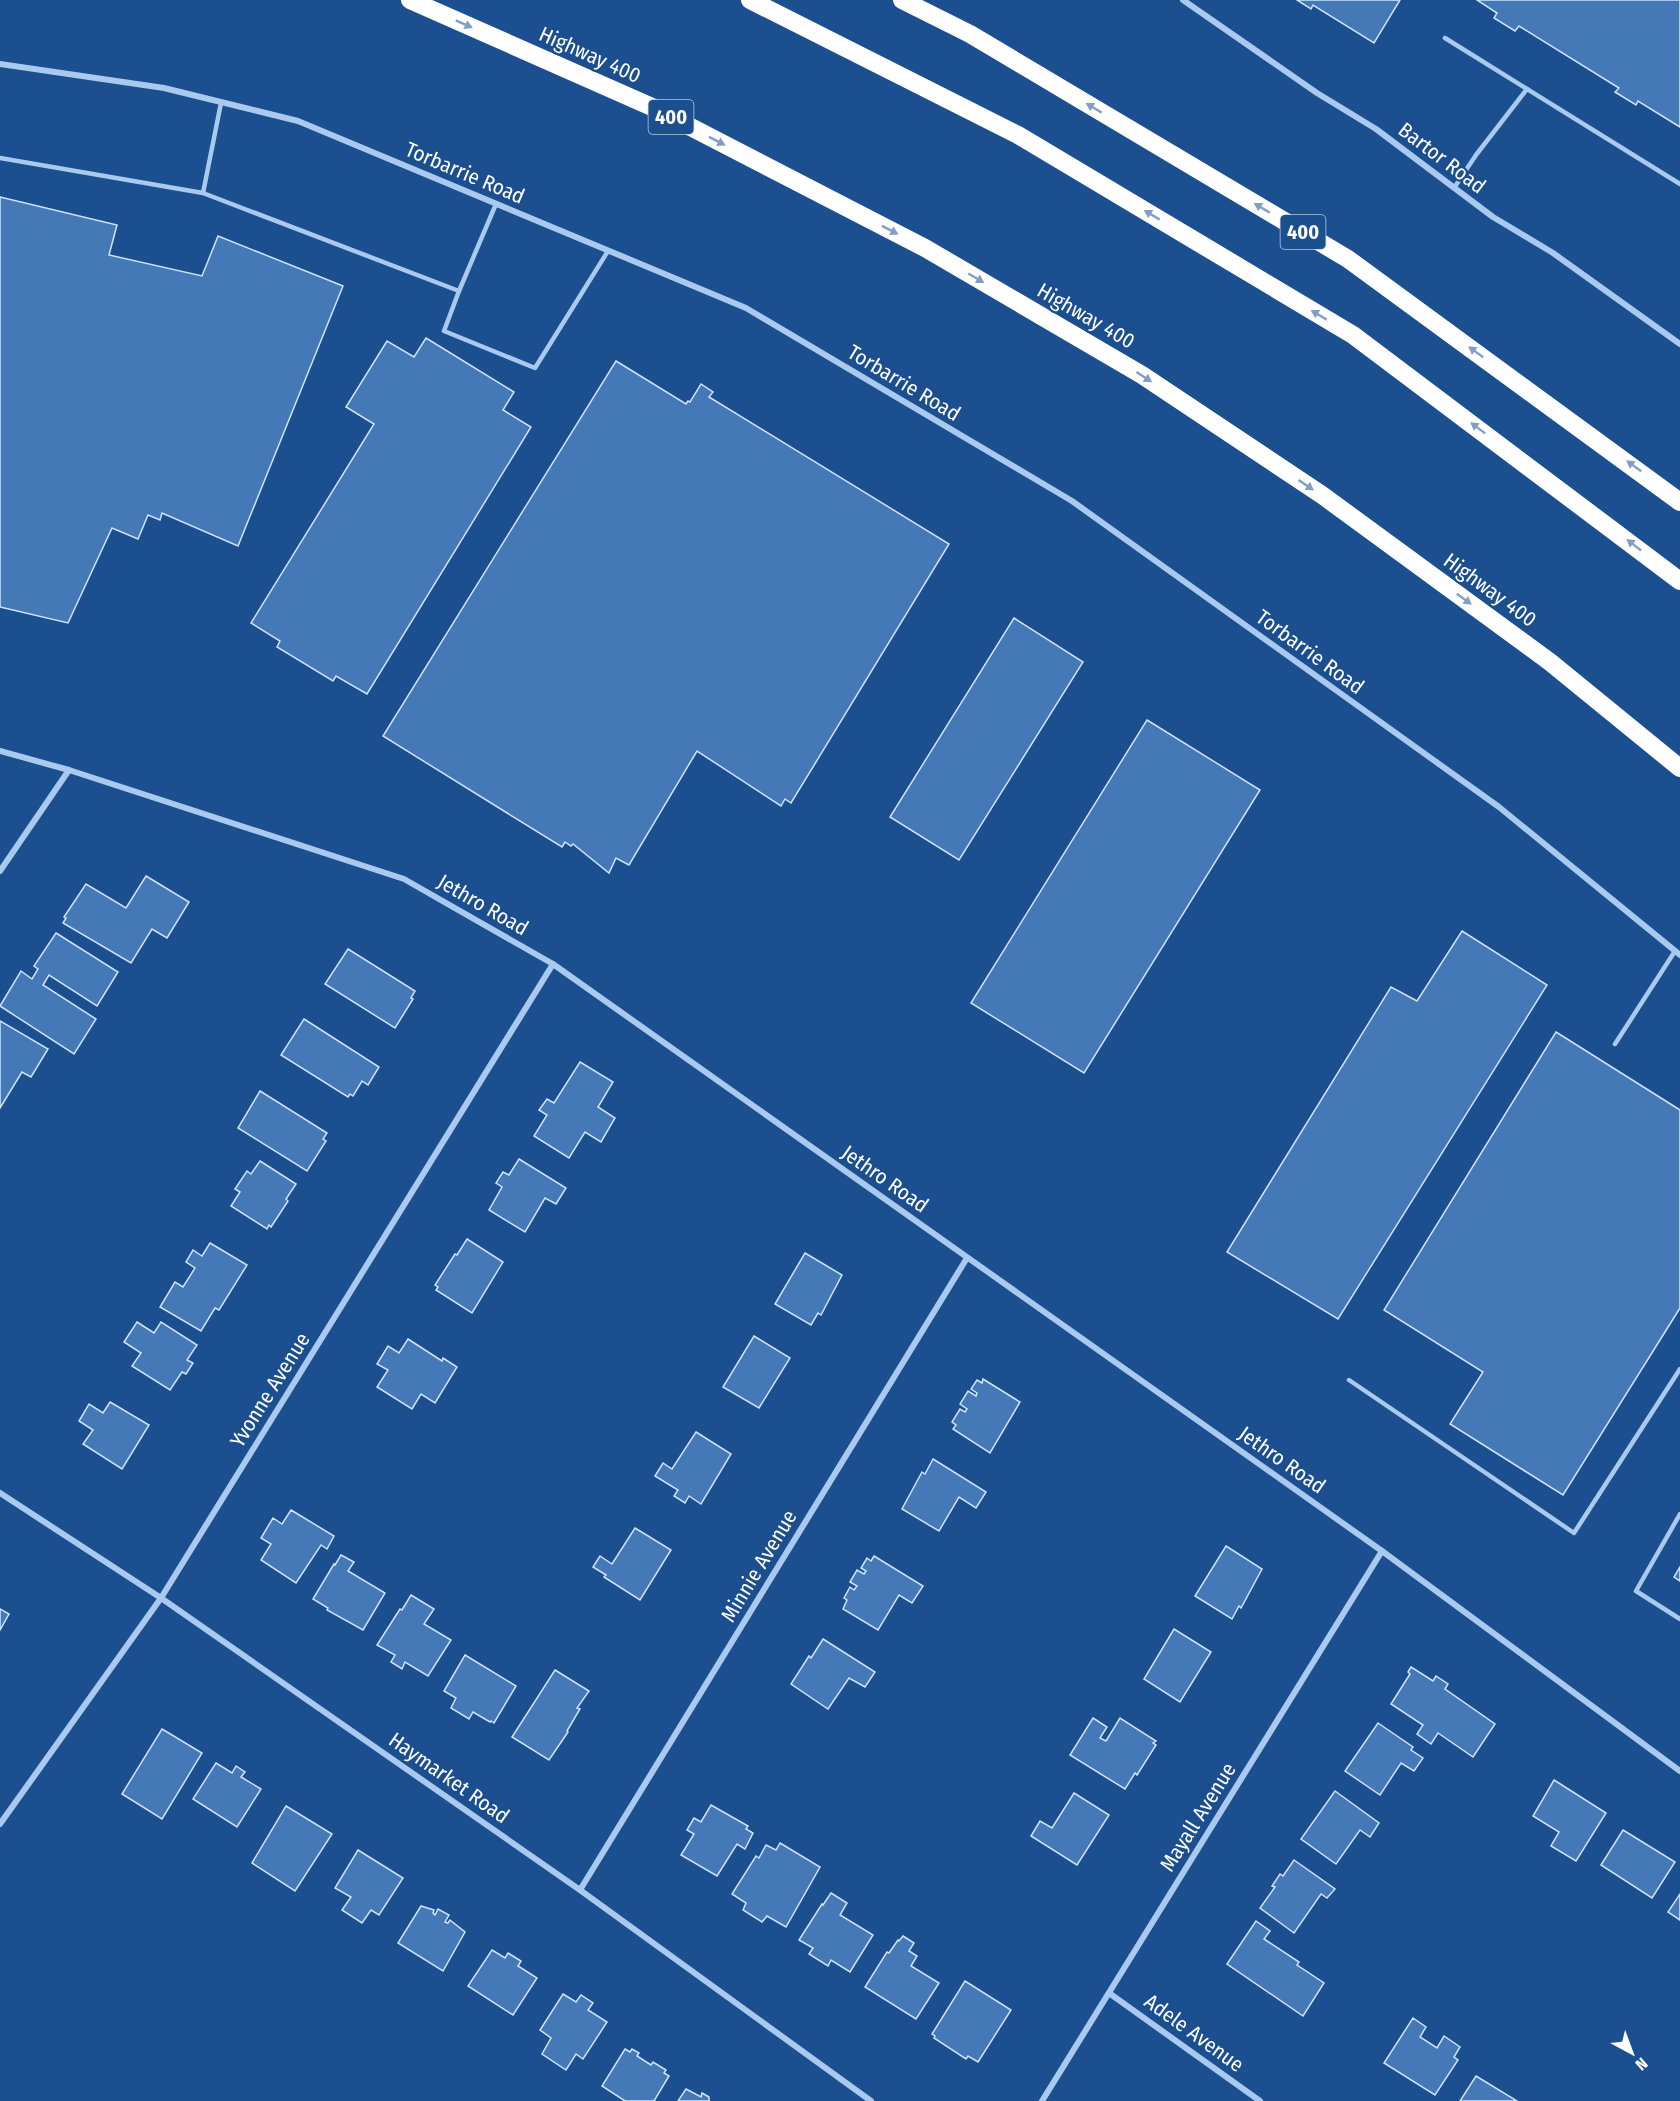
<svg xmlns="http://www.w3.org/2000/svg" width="1680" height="2101" font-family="'Fira Sans Condensed',sans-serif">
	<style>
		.building { fill: #4478b7; stroke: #cfe3fa; stroke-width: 1.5 }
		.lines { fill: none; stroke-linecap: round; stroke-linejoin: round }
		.lane { stroke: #a9c9ee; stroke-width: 4.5 }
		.street { stroke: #a9c9ee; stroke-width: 6 }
		.highway { stroke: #fff; stroke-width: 18 }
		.oneway { fill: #829ec1 }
		.labels { text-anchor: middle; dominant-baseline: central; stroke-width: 4.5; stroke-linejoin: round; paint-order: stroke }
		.shield { fill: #1b4f8f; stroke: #bbcadd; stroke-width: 1.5 }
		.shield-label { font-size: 20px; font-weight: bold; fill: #fff }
		.street-label { font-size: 21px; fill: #fff; stroke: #1b4f8f }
	</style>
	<rect width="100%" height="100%" fill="#1b4f8f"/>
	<!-- building -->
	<g class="building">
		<path d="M 1297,0 L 1400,0 L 1374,43 L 1313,5 L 1311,9 Z"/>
		<path d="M 1477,0 L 1680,0 L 1680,127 L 1638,101 L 1636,105 L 1615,92 L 1619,88 L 1519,26 L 1515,31 L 1494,18 L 1497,13 Z"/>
		<path d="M 0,197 L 117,225 L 109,255 L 202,276 L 218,236 L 343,286 L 238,546 L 162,513 L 160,520 L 148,515 L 138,539 L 112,528 L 68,623 L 0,607 Z"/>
		<path d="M 426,338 L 514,392 L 503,410 L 531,427 L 367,694 L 336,676 L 333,681 L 277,647 L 280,641 L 251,623 L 374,424 L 346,407 L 387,341 L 414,357 Z"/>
		<path d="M 616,361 L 686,404 L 688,401 L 690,402 L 701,384 L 713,392 L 709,397 L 949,544 L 791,803 L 785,799 L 781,806 L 697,751 L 629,865 L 616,858 L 609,873 L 573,844 L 571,846 L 565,842 L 562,847 L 383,736 Z"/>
		<path d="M 1014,618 L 1083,662 L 959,860 L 890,817 Z"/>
		<path d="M 1147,720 L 1260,790 L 1084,1073 L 971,1003 Z"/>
		<path d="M 146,876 L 189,902 L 167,938 L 152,929 L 131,963 L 63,923 L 66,918 L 64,917 L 86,884 L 126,908 Z"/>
		<path d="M 1462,931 L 1547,985 L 1338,1319 L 1227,1252 L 1391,987 L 1417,1001 Z"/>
		<path d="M 56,933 L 118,972 L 97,1006 L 49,975 L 43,985 L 96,1019 L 74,1054 L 0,1006 L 21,971 L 32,979 L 38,969 L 34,966 Z"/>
		<path d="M 348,949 L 415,991 L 411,998 L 413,999 L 395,1028 L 325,984 Z"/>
		<path d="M 304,1019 L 379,1067 L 368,1085 L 362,1081 L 353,1096 L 350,1094 L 348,1097 L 281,1055 Z"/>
		<path d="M 0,1021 L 48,1049 L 31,1077 L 22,1072 L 0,1108 Z"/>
		<path d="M 1556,1032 L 1680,1110 L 1680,1308 L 1563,1495 L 1450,1424 L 1483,1372 L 1384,1310 Z"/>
		<path d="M 580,1062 L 613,1082 L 598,1107 L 615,1118 L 601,1142 L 585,1132 L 569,1158 L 534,1136 L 547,1115 L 539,1110 L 547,1099 L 554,1103 Z"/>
		<path d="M 260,1091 L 327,1133 L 323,1139 L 326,1141 L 307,1171 L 238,1128 Z"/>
		<path d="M 519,1159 L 566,1188 L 556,1204 L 545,1198 L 525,1232 L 489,1210 L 502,1187 L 496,1183 L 503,1172 L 509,1175 Z"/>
		<path d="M 260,1161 L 296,1184 L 286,1199 L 288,1201 L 271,1227 L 269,1225 L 267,1229 L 231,1206 L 240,1192 L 235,1189 L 247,1171 L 251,1174 Z"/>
		<path d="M 467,1239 L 503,1262 L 472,1313 L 436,1290 L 438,1287 L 435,1285 L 455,1254 L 457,1255 Z"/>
		<path d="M 210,1243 L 247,1265 L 219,1310 L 215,1308 L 201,1331 L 160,1307 L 175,1282 L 183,1287 L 195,1268 L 186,1262 L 193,1250 L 202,1256 Z"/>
		<path d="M 805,1253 L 842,1275 L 821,1315 L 818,1313 L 811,1325 L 775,1304 Z"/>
		<path d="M 137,1322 L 154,1333 L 161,1322 L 197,1345 L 187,1360 L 193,1363 L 186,1374 L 182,1372 L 170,1390 L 132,1366 L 141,1353 L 124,1342 Z"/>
		<path d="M 754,1336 L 790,1358 L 759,1408 L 723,1387 Z"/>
		<path d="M 408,1339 L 442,1361 L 443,1358 L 457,1367 L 435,1403 L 421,1394 L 412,1409 L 377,1387 L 388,1370 L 377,1364 L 388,1346 L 399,1353 Z"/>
		<path d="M 983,1379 L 1020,1402 L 990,1453 L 953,1429 L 956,1425 L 952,1422 L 960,1409 L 965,1412 L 967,1409 L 960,1404 L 968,1391 L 976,1396 L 977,1393 L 971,1389 L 977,1380 L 982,1383 Z"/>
		<path d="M 110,1402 L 149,1425 L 122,1469 L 83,1444 L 93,1430 L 79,1421 L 89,1404 L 103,1413 Z"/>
		<path d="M 696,1432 L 731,1454 L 701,1504 L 689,1496 L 685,1503 L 674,1496 L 678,1490 L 655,1476 L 663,1463 L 672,1469 Z"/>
		<path d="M 933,1459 L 986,1492 L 976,1508 L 959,1497 L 939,1531 L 902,1509 L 922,1472 L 925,1474 Z"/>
		<path d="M 291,1510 L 334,1536 L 327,1549 L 321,1545 L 296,1583 L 261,1560 L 271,1544 L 261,1538 L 273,1518 L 282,1524 Z"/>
		<path d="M 635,1528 L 671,1550 L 640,1600 L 604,1577 L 606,1575 L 593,1567 L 600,1556 L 612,1564 Z"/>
		<path d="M 1226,1546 L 1262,1569 L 1241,1608 L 1239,1606 L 1232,1619 L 1195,1596 Z"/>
		<path d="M 341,1555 L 354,1562 L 348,1571 L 385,1593 L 363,1630 L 327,1610 L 328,1608 L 313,1599 L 334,1564 L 335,1565 Z"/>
		<path d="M 874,1556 L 923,1586 L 912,1603 L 899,1595 L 878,1630 L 843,1609 L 847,1600 L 844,1598 L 850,1587 L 854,1590 L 857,1586 L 850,1582 L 857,1570 L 864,1574 L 866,1571 L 861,1568 L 867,1558 L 871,1561 Z"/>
		<path d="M 1680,1567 L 1680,1581 L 1674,1577 Z"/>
		<path d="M 411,1595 L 434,1609 L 424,1624 L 451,1640 L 428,1676 L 405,1662 L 402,1669 L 391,1662 L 395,1655 L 377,1645 L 400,1609 L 402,1610 Z"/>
		<path d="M 0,1609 L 9,1614 L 0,1630 Z"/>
		<path d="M 1174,1629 L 1211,1652 L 1180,1702 L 1144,1679 Z"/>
		<path d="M 823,1639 L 875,1672 L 865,1687 L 849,1678 L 828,1709 L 791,1684 L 809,1656 L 811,1658 Z"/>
		<path d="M 465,1655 L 516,1686 L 494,1723 L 491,1721 L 490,1722 L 473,1712 L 469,1719 L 451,1708 L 456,1698 L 444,1691 Z"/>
		<path d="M 1411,1667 L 1433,1681 L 1436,1676 L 1448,1684 L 1445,1689 L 1495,1724 L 1473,1757 L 1438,1733 L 1431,1744 L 1417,1734 L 1423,1725 L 1391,1704 L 1410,1674 L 1408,1672 Z"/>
		<path d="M 555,1670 L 589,1691 L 577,1708 L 580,1709 L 567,1731 L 568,1732 L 549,1760 L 512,1737 Z"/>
		<path d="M 1093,1718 L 1107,1727 L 1100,1738 L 1106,1741 L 1120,1718 L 1156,1741 L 1153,1743 L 1156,1745 L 1137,1775 L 1135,1773 L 1125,1789 L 1070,1755 Z"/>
		<path d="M 1378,1723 L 1413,1747 L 1411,1750 L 1423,1758 L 1414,1771 L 1401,1763 L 1380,1795 L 1345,1771 Z"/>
		<path d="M 162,1729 L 202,1753 L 162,1819 L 122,1794 Z"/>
		<path d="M 216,1763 L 232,1773 L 236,1766 L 245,1772 L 241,1777 L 261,1789 L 237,1827 L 193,1799 Z"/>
		<path d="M 1554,1780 L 1606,1813 L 1576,1861 L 1551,1846 L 1559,1832 L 1533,1816 Z"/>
		<path d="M 1335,1791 L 1379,1823 L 1370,1837 L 1360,1830 L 1336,1864 L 1301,1839 Z"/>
		<path d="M 1074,1793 L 1109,1815 L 1077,1865 L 1031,1836 L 1040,1821 L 1052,1828 Z"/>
		<path d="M 711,1805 L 748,1826 L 746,1829 L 753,1833 L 745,1849 L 737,1844 L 717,1876 L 681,1855 L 694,1834 L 687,1830 L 694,1818 L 701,1822 Z"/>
		<path d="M 286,1806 L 332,1834 L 295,1891 L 252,1863 Z"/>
		<path d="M 1623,1830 L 1675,1862 L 1652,1898 L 1601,1865 Z"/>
		<path d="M 780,1843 L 820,1867 L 786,1927 L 767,1916 L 762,1922 L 743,1910 L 746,1903 L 732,1894 L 756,1856 L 759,1858 L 766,1845 L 776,1850 Z"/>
		<path d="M 358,1850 L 403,1878 L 379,1915 L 371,1910 L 362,1923 L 342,1910 L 351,1897 L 335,1888 Z"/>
		<path d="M 1294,1860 L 1335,1889 L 1327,1898 L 1321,1894 L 1294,1933 L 1260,1908 L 1275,1887 L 1272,1886 L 1280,1874 L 1283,1876 Z"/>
		<path d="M 831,1893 L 847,1903 L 840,1915 L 873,1935 L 850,1972 L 831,1960 L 828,1966 L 809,1954 L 813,1948 L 799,1940 L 822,1904 L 823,1905 Z"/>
		<path d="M 1680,1894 L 1680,1920 L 1668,1912 Z"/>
		<path d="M 421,1906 L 434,1910 L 433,1913 L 435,1915 L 438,1909 L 449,1915 L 445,1922 L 448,1923 L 450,1920 L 465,1932 L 443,1971 L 398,1943 Z"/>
		<path d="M 1256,1921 L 1270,1931 L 1264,1939 L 1299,1962 L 1297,1965 L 1324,1983 L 1303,2016 L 1227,1964 Z"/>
		<path d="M 903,1936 L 914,1943 L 909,1951 L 917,1956 L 911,1966 L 939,1983 L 916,2019 L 865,1987 L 887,1952 L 889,1953 L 898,1940 L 899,1941 Z"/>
		<path d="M 492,1950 L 505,1958 L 508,1953 L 521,1961 L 518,1966 L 537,1978 L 513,2015 L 468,1986 Z"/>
		<path d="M 965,1981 L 1011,2010 L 978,2062 L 968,2056 L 966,2059 L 934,2038 L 935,2036 L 932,2034 Z"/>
		<path d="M 563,1994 L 576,2002 L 581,1995 L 593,2003 L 588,2010 L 607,2022 L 583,2059 L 576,2054 L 566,2070 L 542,2054 L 551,2038 L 540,2030 Z"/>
		<path d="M 1413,2018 L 1426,2027 L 1420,2037 L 1437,2048 L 1444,2036 L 1460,2047 L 1454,2057 L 1458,2060 L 1435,2095 L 1384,2063 Z"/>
		<path d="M 625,2049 L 630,2052 L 632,2049 L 639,2053 L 637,2056 L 651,2065 L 653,2062 L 666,2070 L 664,2073 L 669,2076 L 654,2101 L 625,2101 L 602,2086 Z"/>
		<path d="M 1476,2076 L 1517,2101 L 1460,2101 Z"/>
		<path d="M 686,2089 L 701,2097 L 702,2093 L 709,2097 L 709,2101 L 678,2101 Z"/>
	</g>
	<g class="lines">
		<!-- lane -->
		<g class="lane">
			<path d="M 1445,38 L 1680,184"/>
			<path d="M 0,158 L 203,193 L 459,291 L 496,204"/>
			<path d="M 1454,188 L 1476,155 L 1527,89"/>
			<path d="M 203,193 L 221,103"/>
			<path d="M 459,291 L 444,331 L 535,368 L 608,251"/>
			<path d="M 1615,1044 L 1675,951"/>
			<path d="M 1349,1380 L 1574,1533 L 1680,1369"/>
			<path d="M 1680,1514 L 1636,1591 L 1680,1619"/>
		</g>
		<!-- street -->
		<g class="street">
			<path d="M 1183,0 L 1317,93 L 1376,129 L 1493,217 L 1553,253 L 1680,344"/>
			<path d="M 0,64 L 164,88 L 298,121 L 746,308 L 1072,501 L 1499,807 L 1680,955"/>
			<path d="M 0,751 L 69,770 L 404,879 L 553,964 L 1382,1551 L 1680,1771"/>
			<path d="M 0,871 L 69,770"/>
			<path d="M 0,1493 L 161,1598 L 580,1890 L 871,2101"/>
			<path d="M 0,1824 L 161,1598 L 553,964"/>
			<path d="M 580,1890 L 967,1258"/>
			<path d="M 1109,1993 L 1260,2101"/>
			<path d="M 1042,2101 L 1382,1551"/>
		</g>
		<!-- highway -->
		<g class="highway">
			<path d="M 410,0 L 652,107 L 925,248 L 1142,375 L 1322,495 L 1550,662 L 1680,768"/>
			<path d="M 750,0 L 1018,135 L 1353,335 L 1680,581"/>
			<path d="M 902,0 L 970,34 L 1348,259 L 1680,502"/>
		</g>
	</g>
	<!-- one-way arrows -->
	<defs><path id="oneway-solid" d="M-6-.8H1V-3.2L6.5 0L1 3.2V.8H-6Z" transform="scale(1.5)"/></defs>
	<g class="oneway">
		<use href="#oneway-solid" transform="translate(464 24) rotate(24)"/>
		<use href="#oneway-solid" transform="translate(1094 108) rotate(-149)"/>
		<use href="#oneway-solid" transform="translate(717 141) rotate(27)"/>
		<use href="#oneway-solid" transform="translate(1262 208) rotate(-149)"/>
		<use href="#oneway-solid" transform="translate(1152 215) rotate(-149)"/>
		<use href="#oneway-solid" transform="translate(890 230) rotate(27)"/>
		<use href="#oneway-solid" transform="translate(976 278) rotate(30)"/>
		<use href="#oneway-solid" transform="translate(1319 315) rotate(-149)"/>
		<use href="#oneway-solid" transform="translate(1476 352) rotate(-144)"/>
		<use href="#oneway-solid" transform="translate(1144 377) rotate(33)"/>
		<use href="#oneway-solid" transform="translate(1478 428) rotate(-143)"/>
		<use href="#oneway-solid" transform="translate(1634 466) rotate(-144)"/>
		<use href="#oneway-solid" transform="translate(1306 485) rotate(34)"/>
		<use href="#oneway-solid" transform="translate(1634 545) rotate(-142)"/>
		<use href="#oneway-solid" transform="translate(1464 599) rotate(36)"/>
	</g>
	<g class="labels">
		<!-- shield labels -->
		<g class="shield">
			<rect x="648.5" y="100" width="45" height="34" rx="4.5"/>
			<rect x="1280.5" y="215" width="45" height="34" rx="4.5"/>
		</g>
		<g class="shield-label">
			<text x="671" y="117">400</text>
			<text x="1303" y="232">400</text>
		</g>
		<!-- street labels -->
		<g class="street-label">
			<text transform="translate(590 55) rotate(24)">Highway 400</text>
			<text transform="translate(1442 158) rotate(37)">Bartor Road</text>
			<text transform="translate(465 173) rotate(23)">Torbarrie Road</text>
			<text transform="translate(1086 316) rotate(30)">Highway 400</text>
			<text transform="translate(904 383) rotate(31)">Torbarrie Road</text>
			<text transform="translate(1490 590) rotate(36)">Highway 400</text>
			<text transform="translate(1310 652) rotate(36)">Torbarrie Road</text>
			<text transform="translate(483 905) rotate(30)">Jethro Road</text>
			<text transform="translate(885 1179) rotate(35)">Jethro Road</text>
			<text transform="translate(270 1390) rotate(-58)">Yvonne Avenue</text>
			<text transform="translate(1282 1460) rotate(35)">Jethro Road</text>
			<text transform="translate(759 1566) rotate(-59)">Minnie Avenue</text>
			<text transform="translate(449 1778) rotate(35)">Haymarket Road</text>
			<text transform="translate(1198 1817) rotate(-58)">Mayall Avenue</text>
			<text transform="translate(1194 2033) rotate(36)">Adele Avenue</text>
		</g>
	</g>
	<!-- north arrow -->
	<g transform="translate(1632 2053) rotate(139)" stroke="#1b4f8f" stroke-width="4.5" paint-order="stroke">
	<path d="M0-4.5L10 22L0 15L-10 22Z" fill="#ffffff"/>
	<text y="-9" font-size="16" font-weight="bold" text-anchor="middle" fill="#ffffff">N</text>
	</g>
</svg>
